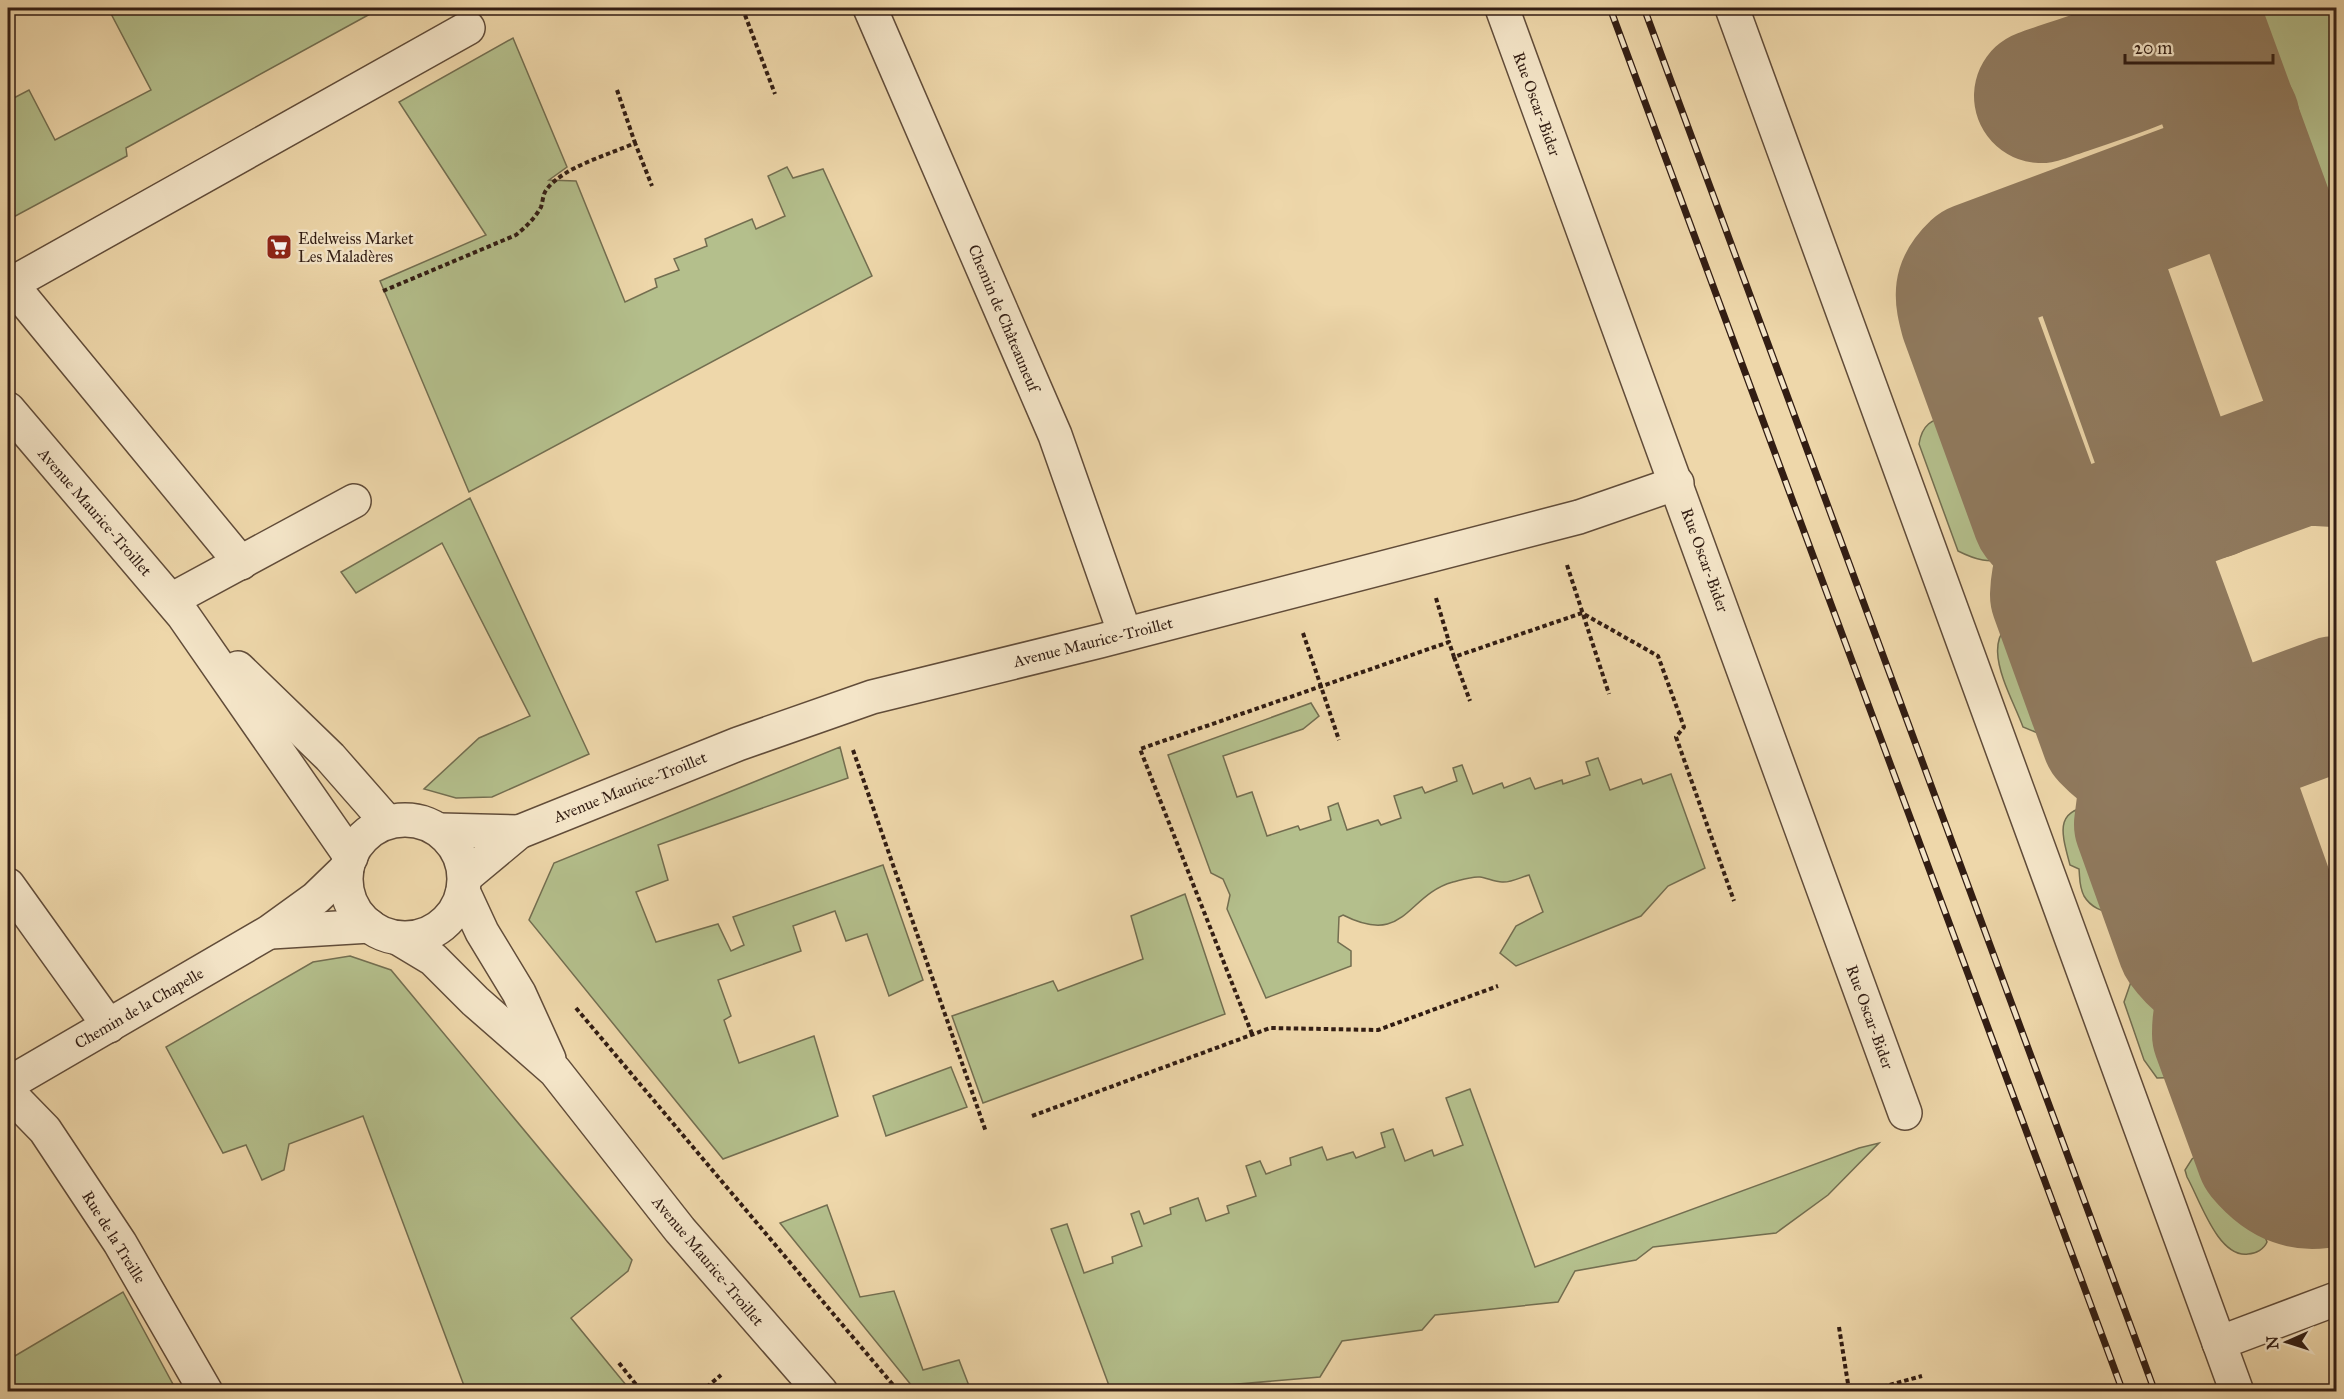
<svg xmlns="http://www.w3.org/2000/svg" width="2344" height="1399" font-family="'IM FELL Great Primer',serif">
	<style>
		.green { fill: #b4bf8c; stroke: #736e50; stroke-width: 1.5 }
		.lines { fill: none; stroke-linecap: round; stroke-linejoin: round }
		.taxiway { stroke: #907a5e; stroke-width: 134 }
		.minor-casing { stroke: #614c39; stroke-width: 36 }
		.path { stroke: #321d13; stroke-width: 4; stroke-dasharray: 4.5 3; stroke-linecap: butt }
		.minor { stroke: #f4e5c8; stroke-width: 33 }
		.rail-casing { stroke: #321d13; stroke-width: 7 }
		.rail { stroke: #f4e5c8; stroke-width: 4.5; stroke-dasharray: 14; stroke-linecap: butt }
		.labels { text-anchor: middle; dominant-baseline: central; stroke-width: 5; stroke-linejoin: round; paint-order: stroke }
		.street-label { font-size: 16px; fill: #321d13; stroke: #f4e5c8 }
		.poi-label { font-size: 16px; fill: #321d13; stroke: #f4e5c8; text-anchor: start }
	</style>
	<rect width="100%" height="100%" fill="#eed7aa"/>
	<filter id="stains"><feTurbulence type="fractalNoise" baseFrequency=".00333" numOctaves="4"/><feColorMatrix values="0 0 0 0 .2 0 0 0 0 .09 0 0 0 0 .02 0 0 0 .5 -.17"/></filter>
	<radialGradient id="worn" r=".72"><stop offset=".6" stop-color="#630" stop-opacity="0"/><stop offset="1" stop-color="#630" stop-opacity=".3"/></radialGradient>
	<!-- green -->
	<g class="green">
		<path d="M 108,8 L 315,8 L 317,11 L 325,8 L 381,8 L 126,148 L 127,156 L 8,220 L 8,101 L 29,90 L 55,140 L 151,90 Z"/>
		<path d="M 2234,8 L 2336,8 L 2336,285 Z"/>
		<path d="M 513,38 L 567,167 L 549,180 L 576,181 L 625,302 L 657,287 L 655,279 L 679,270 L 674,259 L 707,246 L 705,239 L 752,219 L 756,229 L 785,216 L 768,176 L 787,167 L 793,178 L 823,169 L 872,276 L 469,492 L 380,281 L 486,235 L 399,102 Z"/>
		<path d="M 1950,416 L 1968,419 L 2014,546 L 2009,557 C 1991,565 1974,559 1958,551 L 1919,444 C 1922,425 1931,419 1950,416 Z"/>
		<path d="M 470,498 L 589,754 L 492,797 L 456,798 L 424,789 L 479,738 L 530,716 L 442,543 L 356,593 L 341,572 Z"/>
		<path d="M 2030,614 L 2039,615 L 2074,712 L 2069,724 L 2045,736 L 2023,727 C 2009,689 1970,630 2030,614 Z"/>
		<path d="M 1311,703 L 1319,716 L 1303,729 L 1223,756 L 1237,797 L 1252,792 L 1267,836 L 1298,826 L 1300,830 L 1331,820 L 1328,807 L 1338,803 L 1347,830 L 1378,820 L 1381,825 L 1401,818 L 1394,796 L 1422,787 L 1425,793 L 1457,781 L 1453,768 L 1462,765 L 1473,794 L 1502,783 L 1504,788 L 1530,778 L 1535,789 L 1562,780 L 1563,784 L 1590,775 L 1586,762 L 1598,758 L 1610,790 L 1641,779 L 1643,784 L 1671,774 L 1705,868 L 1668,886 L 1641,916 L 1516,966 L 1500,953 L 1516,926 L 1543,912 L 1529,875 C 1521,877 1511,883 1502,882 C 1495,882 1487,878 1480,877 C 1472,876 1461,880 1453,882 C 1406,895 1406,947 1343,915 L 1339,917 L 1338,942 L 1351,951 L 1351,966 L 1266,998 L 1227,909 L 1230,895 L 1223,879 L 1211,873 L 1168,755 Z"/>
		<path d="M 840,747 L 848,778 L 658,845 L 668,880 L 636,892 L 656,942 L 718,924 L 731,951 L 744,945 L 733,917 L 883,865 L 923,980 L 889,996 L 867,934 L 846,941 L 835,911 L 793,926 L 801,951 L 718,980 L 731,1016 L 724,1020 L 739,1063 L 814,1036 L 838,1116 L 723,1159 L 529,920 L 554,863 Z"/>
		<path d="M 2099,805 L 2109,809 L 2141,895 C 2132,918 2097,918 2084,896 C 2079,886 2080,879 2079,869 L 2070,865 C 2061,831 2053,808 2099,805 Z"/>
		<path d="M 1185,894 L 1225,1014 L 983,1103 L 952,1016 L 1053,981 L 1058,991 L 1143,959 L 1131,916 Z"/>
		<path d="M 350,956 L 391,970 L 632,1260 L 628,1271 L 571,1318 L 631,1391 L 466,1391 L 363,1116 L 289,1144 L 284,1170 L 262,1180 L 246,1145 L 223,1153 L 166,1047 L 313,962 Z"/>
		<path d="M 2153,965 L 2168,969 L 2199,1057 C 2192,1077 2177,1078 2157,1078 L 2144,1060 L 2124,1002 L 2132,979 Z"/>
		<path d="M 951,1067 L 967,1107 L 886,1136 L 873,1096 Z"/>
		<path d="M 1470,1089 L 1535,1267 L 1859,1148 L 1879,1143 L 1828,1195 L 1776,1233 L 1653,1247 L 1636,1260 L 1575,1271 L 1558,1302 L 1435,1315 L 1422,1330 L 1342,1341 L 1320,1377 L 1192,1388 L 1189,1391 L 1111,1391 L 1051,1229 L 1067,1224 L 1084,1273 L 1113,1263 L 1112,1257 L 1142,1246 L 1131,1214 L 1139,1211 L 1144,1224 L 1171,1214 L 1170,1208 L 1198,1198 L 1206,1221 L 1229,1213 L 1227,1206 L 1256,1196 L 1246,1166 L 1260,1161 L 1266,1174 L 1291,1165 L 1290,1158 L 1322,1147 L 1327,1160 L 1353,1152 L 1356,1158 L 1385,1147 L 1381,1133 L 1393,1129 L 1405,1161 L 1432,1150 L 1434,1156 L 1463,1145 L 1446,1098 Z"/>
		<path d="M 2203,1151 L 2229,1152 L 2237,1160 L 2267,1242 C 2264,1249 2256,1254 2248,1254 C 2218,1258 2200,1200 2187,1177 L 2185,1170 L 2192,1159 Z"/>
		<path d="M 827,1205 L 860,1297 L 894,1291 L 923,1370 L 959,1360 L 971,1391 L 916,1391 L 780,1223 Z"/>
		<path d="M 123,1292 L 175,1388 L 170,1391 L 8,1391 L 8,1360 Z"/>
	</g>
	<g class="lines">
		<!-- taxiway -->
		<g class="taxiway">
			<path d="M 2191,8 L 2336,405"/>
			<path d="M 2041,96 C 2068,86 2159,59 2174,42 C 2183,32 2185,20 2188,8"/>
			<path d="M 2103,223 L 2095,241 L 2093,258 L 2165,460 C 2177,479 2188,487 2211,492"/>
			<path d="M 2336,460 L 2302,458 L 2090,536 C 2066,550 2058,568 2057,595 L 2108,736 C 2125,754 2141,763 2166,766 L 2336,703"/>
			<path d="M 2175,504 C 2154,521 2147,537 2145,563 L 2198,708 L 2216,724 L 2251,734"/>
			<path d="M 2090,536 C 2068,538 2053,534 2039,516 L 1967,318 C 1961,295 1959,286 1977,269 L 2205,184 C 2226,164 2230,148 2233,120"/>
			<path d="M 2251,734 L 2235,755 L 2229,788 L 2273,912 L 2295,932 L 2330,942 C 2323,951 2313,961 2309,972 C 2298,1002 2326,1051 2336,1079"/>
			<path d="M 2166,766 L 2145,793 L 2141,824 L 2184,944 C 2212,983 2240,975 2279,961 C 2298,954 2317,947 2336,940"/>
			<path d="M 2246,973 C 2226,994 2219,1005 2219,1034 L 2263,1154 C 2283,1178 2305,1189 2336,1177"/>
		</g>
		<!-- minor casing -->
		<g class="minor-casing">
			<g id="minor">
				<path d="M 870,8 L 1055,435 L 1125,634"/>
				<path d="M 1502,8 L 1905,1113"/>
				<path d="M 1732,8 L 2237,1392"/>
				<path d="M 8,409 L 183,615 L 351,857"/>
				<path d="M 241,563 L 11,284 L 468,28"/>
				<path d="M 171,600 L 354,501"/>
				<path d="M 238,668 L 330,757 L 387,822"/>
				<circle cx="405" cy="879" r="59"/>
				<path d="M 440,830 L 519,832"/>
				<path d="M 465,877 L 519,832 L 738,744 L 872,697 L 1100,641 L 1579,517 L 1677,483"/>
				<path d="M 8,885 L 109,1026"/>
				<path d="M 463,891 L 482,932 L 519,993 L 549,1059"/>
				<path d="M 271,932 L 370,926"/>
				<path d="M 398,938 L 433,959 L 475,1001 L 555,1071 L 680,1230 L 821,1392"/>
				<path d="M 8,1084 L 269,932 L 316,898 L 347,868"/>
				<path d="M 8,1092 L 45,1130 L 120,1243 L 206,1392"/>
				<path d="M 2219,1343 L 2336,1299"/>
			</g>
		</g>
		<!-- path -->
		<g class="path">
			<path d="M 745,15 L 775,94"/>
			<path d="M 617,90 L 635,143"/>
			<path d="M 383,291 L 516,235 C 526,227 535,218 541,207 C 543,201 543,193 547,189 C 563,167 611,154 635,143 L 652,186"/>
			<path d="M 1567,565 L 1609,694"/>
			<path d="M 1436,598 L 1449,642"/>
			<path d="M 1303,633 L 1339,740"/>
			<path d="M 1454,657 L 1470,701"/>
			<path d="M 853,750 L 986,1132"/>
			<path d="M 576,1008 L 899,1392"/>
			<path d="M 1252,1034 L 1140,749 L 1449,642 L 1454,657 L 1582,613 L 1658,656 L 1684,727 L 1676,737 L 1734,901"/>
			<path d="M 1032,1116 L 1270,1028 L 1378,1030 L 1498,986"/>
			<path d="M 1839,1327 L 1849,1390 L 1878,1388 L 1922,1376"/>
			<path d="M 619,1363 L 642,1392"/>
			<path d="M 701,1392 L 721,1375"/>
		</g>
		<!-- minor -->
		<use href="#minor" class="minor"/>
		<!-- rail casing -->
		<g class="rail-casing">
			<g id="rail">
				<path d="M 1610,8 L 2123,1392"/>
				<path d="M 1644,8 L 2155,1392"/>
			</g>
		</g>
		<!-- rail -->
		<use href="#rail" class="rail"/>
	</g>
	<!-- icons -->
	<defs>
		<g id="supermarket-square" transform="scale(1.35)"><rect x="-9" y="-9" width="18" height="18" rx="4" fill="#8f2418" stroke="#f4e5c8"/><path d="M-6-5.5h2.5l.6 2H6L4.5 2H-2.5L-4.4-4H-6ZM-1.5 3.2a1.3 1.3 0 1 0 .1 0ZM3 3.2a1.3 1.3 0 1 0 .1 0Z" fill="#fff"/></g>
	</defs>
	<g fill-rule="evenodd">
		<use href="#supermarket-square" x="279" y="247"/>
	</g>
	<g class="labels">
		<!-- street labels -->
		<g class="street-label">
			<text transform="translate(1537 104) rotate(70)">Rue Oscar-Bider</text>
			<text transform="translate(1004 318) rotate(67)">Chemin de Châteauneuf</text>
			<text transform="translate(95 512) rotate(49)">Avenue Maurice-Troillet</text>
			<text transform="translate(1705 560) rotate(70)">Rue Oscar-Bider</text>
			<text transform="translate(1093 642) rotate(-14)">Avenue Maurice-Troillet</text>
			<text transform="translate(630 787) rotate(-22)">Avenue Maurice-Troillet</text>
			<text transform="translate(139 1008) rotate(-30)">Chemin de la Chapelle</text>
			<text transform="translate(1870 1017) rotate(70)">Rue Oscar-Bider</text>
			<text transform="translate(114 1237) rotate(58)">Rue de la Treille</text>
			<text transform="translate(708 1261) rotate(50)">Avenue Maurice-Troillet</text>
		</g>
		<!-- poi labels -->
		<g class="poi-label">
			<text x="298" y="238">Edelweiss Market<tspan x="298" dy="18">Les Maladères</tspan></text>
		</g>
	</g>
	<!-- margin -->
	<rect width="2344" height="1399" fill="none" stroke="#eed7aa" stroke-width="30"/>
	<rect x="9" y="9" width="2326" height="1381" fill="none" stroke="#321d13" stroke-width="3"/>
	<rect x="15" y="15" width="2314" height="1369" fill="none" stroke="#321d13" stroke-width="1.5"/>
	<!-- north arrow -->
	<g transform="translate(2287 1342) rotate(267)" stroke="#f4e5c8" stroke-width="4.5" paint-order="stroke">
	<path d="M0-4.5L10 22L0 15L-10 22Z" fill="#321d13"/>
	<text y="-9" font-size="16" font-weight="bold" text-anchor="middle" fill="#321d13">N</text>
	</g>
	<!-- scale -->
	<path d="M2125 54v9h148v-9" fill="none" stroke="#321d13" stroke-width="3"/>
	<text x="2134" y="54" font-size="18" fill="#321d13" stroke="#f4e5c8" stroke-width="4.5" paint-order="stroke">20 m</text>
	<rect width="100%" height="100%" filter="url(#stains)"/>
	<rect width="100%" height="100%" fill="url(#worn)"/>
</svg>
